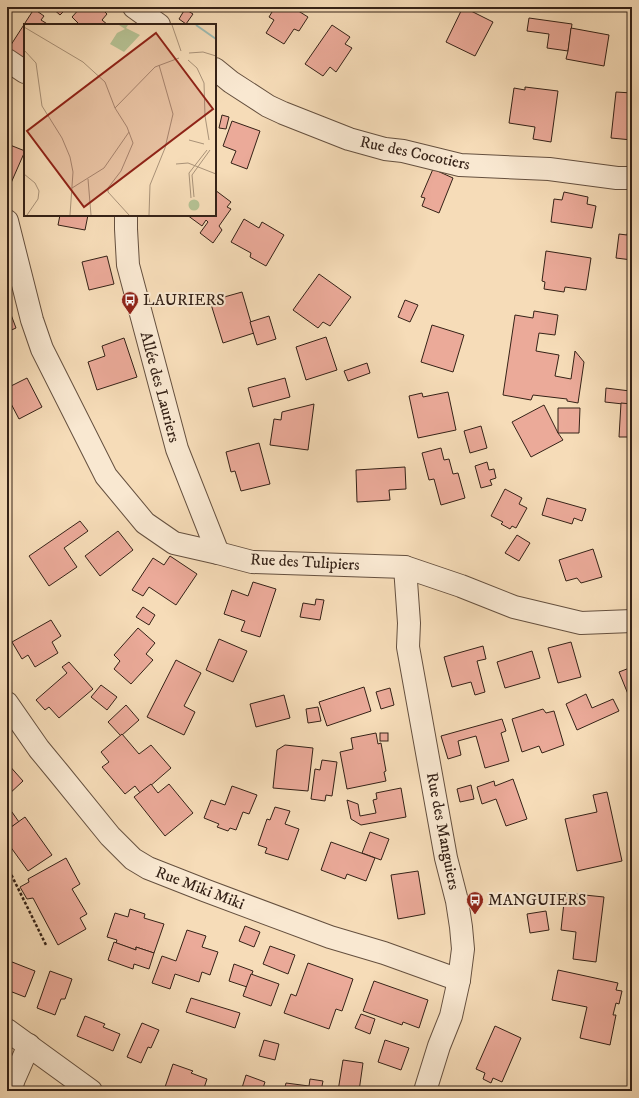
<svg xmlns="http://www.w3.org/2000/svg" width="639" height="1098" font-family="'IM FELL DW Pica',serif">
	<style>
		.building { fill: #ebaa99; stroke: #352217 }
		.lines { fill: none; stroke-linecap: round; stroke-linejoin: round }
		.minor-casing { stroke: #65503f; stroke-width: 24 }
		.path { stroke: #352217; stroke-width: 2.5; stroke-dasharray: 3 2; stroke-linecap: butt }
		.minor { stroke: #f9e8d1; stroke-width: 22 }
		.labels { text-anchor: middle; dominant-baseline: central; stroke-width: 4; stroke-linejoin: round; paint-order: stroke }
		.street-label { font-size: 16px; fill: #352217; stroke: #f9e8d1 }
		.poi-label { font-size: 16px; fill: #352217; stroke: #f9e8d1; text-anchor: start }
		.inset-river { fill: none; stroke: #9dbbb3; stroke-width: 2 }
		.inset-road { fill: none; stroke: #a99278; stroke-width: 1 }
		.view { fill: #8f2418; fill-opacity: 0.15; stroke: #8f2418; stroke-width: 2 }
		.inset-edge { fill: none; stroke: #352217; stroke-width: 2 }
	</style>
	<rect width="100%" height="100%" fill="#f6dcb8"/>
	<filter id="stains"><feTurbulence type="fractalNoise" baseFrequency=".005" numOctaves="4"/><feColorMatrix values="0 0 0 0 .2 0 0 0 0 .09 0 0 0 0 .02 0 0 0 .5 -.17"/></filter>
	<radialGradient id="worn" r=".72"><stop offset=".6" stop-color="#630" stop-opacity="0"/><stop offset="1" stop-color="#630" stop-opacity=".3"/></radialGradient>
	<!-- building -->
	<g class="building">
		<path d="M 51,7 L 68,7 L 60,15 Z"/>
		<path d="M 81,7 L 88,7 L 89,8 L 91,7 L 100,7 L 107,14 L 102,20 L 108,25 L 77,25 L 78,23 L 72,17 Z"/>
		<path d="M 275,7 L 292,7 L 308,17 L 299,31 L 294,29 L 284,44 L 266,33 L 274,20 L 269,17 Z"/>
		<path d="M 463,7 L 493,22 L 475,56 L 446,42 Z"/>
		<path d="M 34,9 L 44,16 L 41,20 L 49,25 L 25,25 L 25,65 L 7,51 Z"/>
		<path d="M 185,9 L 193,14 L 186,24 L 179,19 Z"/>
		<path d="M 529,18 L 572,24 L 568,51 L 547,48 L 549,34 L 527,31 Z"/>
		<path d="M 332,25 L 350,37 L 345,44 L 352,48 L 336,72 L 330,67 L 323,76 L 305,64 Z"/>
		<path d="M 571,28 L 609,35 L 604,66 L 566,59 L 568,51 Z"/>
		<path d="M 525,87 L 558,91 L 551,142 L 533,139 L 535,127 L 509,123 L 514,88 L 525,90 Z"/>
		<path d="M 616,92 L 632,93 L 632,140 L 611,138 Z"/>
		<path d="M 222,115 L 229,117 L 226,129 L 219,128 Z"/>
		<path d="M 232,121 L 260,131 L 247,169 L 231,163 L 236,151 L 223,146 Z"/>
		<path d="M 10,145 L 25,151 L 11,183 L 7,182 L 7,153 Z"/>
		<path d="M 433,169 L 453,178 L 439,213 L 422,206 L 425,198 L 421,197 Z"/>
		<path d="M 215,190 L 231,202 L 227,207 L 231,209 L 219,226 L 222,230 L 213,243 L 200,233 L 208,222 L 206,220 L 202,226 L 187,215 L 215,215 Z"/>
		<path d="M 564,192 L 588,197 L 587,204 L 596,206 L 592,228 L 551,222 L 554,199 L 562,200 Z"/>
		<path d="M 60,215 L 88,215 L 85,230 L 58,225 Z"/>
		<path d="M 244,219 L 259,228 L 262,222 L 284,235 L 266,266 L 250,257 L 251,253 L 231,242 Z"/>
		<path d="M 628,230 L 632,231 L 632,260 L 616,258 L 619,234 L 627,235 Z"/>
		<path d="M 546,251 L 591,258 L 586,290 L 565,287 L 564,292 L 544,289 L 545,282 L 542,281 Z"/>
		<path d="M 107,256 L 114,284 L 89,290 L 82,262 Z"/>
		<path d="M 319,274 L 351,297 L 330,326 L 323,322 L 318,328 L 293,310 Z"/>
		<path d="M 242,292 L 254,333 L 223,343 L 210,301 Z"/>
		<path d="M 405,300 L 418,305 L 410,322 L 398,317 Z"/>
		<path d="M 7,304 L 16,328 L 7,332 Z"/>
		<path d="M 534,311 L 558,315 L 555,335 L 539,333 L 536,351 L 559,355 L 555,376 L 571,379 L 575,351 L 584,362 L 578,403 L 567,401 L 567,399 L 533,395 L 531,400 L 503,395 L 515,315 L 533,318 Z"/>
		<path d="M 269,316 L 276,339 L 257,345 L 250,322 Z"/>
		<path d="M 432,325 L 464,335 L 453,372 L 421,362 Z"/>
		<path d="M 326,337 L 337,370 L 306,380 L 296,347 Z"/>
		<path d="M 124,338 L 137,377 L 97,390 L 88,362 L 105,356 L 102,346 Z"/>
		<path d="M 367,363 L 370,373 L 348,381 L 344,371 Z"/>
		<path d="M 632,373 L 632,405 L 605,402 L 606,388 L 630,391 Z"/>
		<path d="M 27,378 L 42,407 L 19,419 L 7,396 L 7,388 Z"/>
		<path d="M 285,378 L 290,397 L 253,407 L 248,388 Z"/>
		<path d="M 448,392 L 456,430 L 418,438 L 409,396 L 422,393 L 423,397 Z"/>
		<path d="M 621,403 L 632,404 L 632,437 L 619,437 Z"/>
		<path d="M 314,404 L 308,450 L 270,445 L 274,419 L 281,420 L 282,412 Z"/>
		<path d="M 544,405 L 558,433 L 563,440 L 531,457 L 512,422 Z"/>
		<path d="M 558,408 L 580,408 L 579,433 L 558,433 Z"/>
		<path d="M 481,426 L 487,448 L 470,453 L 464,431 Z"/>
		<path d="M 259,443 L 270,484 L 241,491 L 235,471 L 231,472 L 226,452 Z"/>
		<path d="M 441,448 L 444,460 L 449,459 L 453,474 L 458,473 L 465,498 L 441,505 L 434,479 L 429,480 L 422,453 Z"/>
		<path d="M 487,462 L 489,470 L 494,469 L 496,478 L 490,480 L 492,485 L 481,488 L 475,466 Z"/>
		<path d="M 405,467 L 406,489 L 389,490 L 390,500 L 357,502 L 356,470 Z"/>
		<path d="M 505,489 L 522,498 L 519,504 L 527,508 L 516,528 L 512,526 L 510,529 L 501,524 L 503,522 L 491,516 Z"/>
		<path d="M 547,498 L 586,509 L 582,521 L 574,518 L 572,524 L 542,515 Z"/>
		<path d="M 80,521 L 88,531 L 64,548 L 77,567 L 49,586 L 29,556 Z"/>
		<path d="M 118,531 L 133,550 L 100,576 L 85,556 Z"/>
		<path d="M 517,535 L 530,543 L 519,561 L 505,553 Z"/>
		<path d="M 593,549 L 602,577 L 581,583 L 577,578 L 566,581 L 559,560 Z"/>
		<path d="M 170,556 L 197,574 L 176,605 L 149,587 L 143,596 L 132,590 L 153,558 L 164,565 Z"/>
		<path d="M 253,582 L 276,589 L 260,637 L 241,631 L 245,621 L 224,614 L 232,590 L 248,596 Z"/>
		<path d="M 316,599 L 324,600 L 320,620 L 300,617 L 303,603 L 315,605 Z"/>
		<path d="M 143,607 L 155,615 L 149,625 L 136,617 Z"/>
		<path d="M 51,620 L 61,636 L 52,642 L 58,653 L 35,667 L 28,655 L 22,659 L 12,642 Z"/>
		<path d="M 138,628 L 155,643 L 146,654 L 153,660 L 131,684 L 114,669 L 120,661 L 114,655 Z"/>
		<path d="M 219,639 L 247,651 L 233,682 L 206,670 Z"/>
		<path d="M 571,642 L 581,677 L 558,683 L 548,648 Z"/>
		<path d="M 483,646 L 486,659 L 477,661 L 485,692 L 475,695 L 471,682 L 452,687 L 444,657 Z"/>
		<path d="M 532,651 L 540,678 L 505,688 L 497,662 Z"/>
		<path d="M 176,660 L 201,673 L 184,706 L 195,712 L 184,735 L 147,717 Z"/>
		<path d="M 69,662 L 93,689 L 59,718 L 49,707 L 45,710 L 36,700 L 67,673 L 62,667 Z"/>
		<path d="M 632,667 L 632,698 L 630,699 L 619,672 Z"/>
		<path d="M 101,685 L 117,697 L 107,710 L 91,697 Z"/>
		<path d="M 364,687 L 371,711 L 327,726 L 319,702 Z"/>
		<path d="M 390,688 L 394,705 L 381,709 L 376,692 Z"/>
		<path d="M 586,694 L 592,708 L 613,699 L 619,711 L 577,730 L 566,704 Z"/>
		<path d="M 284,695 L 290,718 L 256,727 L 250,704 Z"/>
		<path d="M 126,705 L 139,720 L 121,736 L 108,722 Z"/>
		<path d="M 318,707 L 321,721 L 308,723 L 306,709 Z"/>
		<path d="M 543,709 L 546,713 L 554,711 L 564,745 L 542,753 L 539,746 L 522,752 L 512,719 Z"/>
		<path d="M 502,719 L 506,731 L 501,733 L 509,761 L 485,768 L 476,736 L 458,741 L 461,755 L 448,759 L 441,736 Z"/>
		<path d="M 376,733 L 378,744 L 381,743 L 386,771 L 384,772 L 386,781 L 347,789 L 340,752 L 353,749 L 351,738 Z"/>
		<rect x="380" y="733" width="8" height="8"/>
		<path d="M 122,734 L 139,754 L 151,745 L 171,768 L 141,794 L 135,786 L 125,794 L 102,767 L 109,762 L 101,752 Z"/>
		<path d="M 285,745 L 313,748 L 308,791 L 273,788 L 277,750 Z"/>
		<path d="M 322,760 L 337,762 L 332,796 L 326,795 L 325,801 L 311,799 L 315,769 L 320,770 Z"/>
		<path d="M 7,763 L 23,781 L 7,796 Z"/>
		<path d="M 513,779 L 527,819 L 506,826 L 496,799 L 482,804 L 477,787 L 494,781 L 495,786 Z"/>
		<path d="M 151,784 L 158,793 L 169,784 L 193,813 L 165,836 L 134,797 Z"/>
		<path d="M 471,785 L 474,799 L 460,802 L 457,789 Z"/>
		<path d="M 232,786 L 257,795 L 249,814 L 243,812 L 236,830 L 230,828 L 228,831 L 217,827 L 219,824 L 204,818 L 211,800 L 225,805 Z"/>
		<path d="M 401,788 L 406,817 L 361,825 L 351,819 L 347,800 L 358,804 L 360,816 L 376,813 L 373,800 L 377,799 L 376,793 Z"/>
		<path d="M 607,792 L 622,861 L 577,871 L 565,819 L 597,812 L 593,795 Z"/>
		<path d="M 7,805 L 19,822 L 7,830 Z"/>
		<path d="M 275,807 L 290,811 L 285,824 L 299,829 L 288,860 L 265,853 L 267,848 L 258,845 L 267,819 L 270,820 Z"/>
		<path d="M 25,817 L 52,855 L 28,871 L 7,842 L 7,830 Z"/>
		<path d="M 370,832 L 389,839 L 381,860 L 362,853 Z"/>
		<path d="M 331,842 L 375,858 L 366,881 L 347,874 L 345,879 L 321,870 Z"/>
		<path d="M 66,858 L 80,884 L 72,889 L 87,914 L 80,918 L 86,929 L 58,945 L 33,898 L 27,899 L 20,887 L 29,882 L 28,879 Z"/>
		<path d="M 418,871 L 425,914 L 398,919 L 391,875 Z"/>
		<path d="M 565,893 L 604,897 L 596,962 L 573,959 L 576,932 L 561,930 Z"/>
		<path d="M 130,909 L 145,914 L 144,918 L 164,924 L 154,953 L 136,947 L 136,950 L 116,943 L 117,940 L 107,937 L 115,913 L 128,917 Z"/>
		<path d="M 546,911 L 549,930 L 530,933 L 527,914 Z"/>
		<path d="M 245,926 L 260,932 L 254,947 L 239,941 Z"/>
		<path d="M 187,930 L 206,936 L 202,947 L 218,952 L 210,975 L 202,972 L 199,982 L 175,974 L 170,989 L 152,983 L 162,956 L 176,961 Z"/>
		<path d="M 114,942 L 136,950 L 136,947 L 154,953 L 149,969 L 134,964 L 133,969 L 108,960 Z"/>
		<path d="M 270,946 L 295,955 L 288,974 L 263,964 Z"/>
		<path d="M 7,960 L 35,971 L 25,997 L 7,990 Z"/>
		<path d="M 308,963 L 353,979 L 342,1011 L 336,1009 L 329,1029 L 284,1013 L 291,994 L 296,996 Z"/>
		<path d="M 234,964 L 253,971 L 247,987 L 229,981 Z"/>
		<path d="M 558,970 L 618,983 L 616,990 L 622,991 L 619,1004 L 616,1003 L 613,1015 L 616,1015 L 610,1045 L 580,1038 L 587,1007 L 552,1000 Z"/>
		<path d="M 50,971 L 72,979 L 65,999 L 61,999 L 55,1015 L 37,1008 Z"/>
		<path d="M 251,974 L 279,984 L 271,1006 L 243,996 Z"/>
		<path d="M 374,981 L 428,1000 L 419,1028 L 403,1022 L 402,1025 L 363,1011 Z"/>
		<path d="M 191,998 L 240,1013 L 235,1028 L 186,1012 Z"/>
		<path d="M 361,1014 L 375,1019 L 370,1034 L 355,1028 Z"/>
		<path d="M 85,1016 L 105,1024 L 103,1027 L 120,1034 L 113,1051 L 77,1036 Z"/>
		<path d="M 142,1023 L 159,1030 L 151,1048 L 148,1047 L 141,1063 L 127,1057 Z"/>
		<path d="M 495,1026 L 521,1038 L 502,1082 L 493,1078 L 491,1083 L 483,1079 L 485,1073 L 476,1069 Z"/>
		<path d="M 264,1040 L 279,1044 L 275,1060 L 259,1056 Z"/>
		<path d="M 385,1040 L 409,1048 L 401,1070 L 378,1062 Z"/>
		<path d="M 343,1060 L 363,1063 L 359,1091 L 338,1091 Z"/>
		<path d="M 173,1064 L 193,1071 L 191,1073 L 207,1079 L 203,1091 L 189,1091 L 185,1090 L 185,1091 L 178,1091 L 165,1087 Z"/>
		<path d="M 246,1075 L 265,1082 L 262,1091 L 241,1091 Z"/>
		<path d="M 310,1079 L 323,1081 L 321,1091 L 284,1091 L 286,1083 L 309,1086 Z"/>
		<path d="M 40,1087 L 57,1088 L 57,1091 L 40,1091 Z"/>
	</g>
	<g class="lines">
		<!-- minor casing -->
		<g class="minor-casing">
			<g id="minor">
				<path d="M 134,7 L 159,25"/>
				<path d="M 7,60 L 25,72"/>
				<path d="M 215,69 L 231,82 L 268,106 L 283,113 L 349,139 L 385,149 L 403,151 L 460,165 L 549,169 L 617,178 L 632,178"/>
				<path d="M 126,215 L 126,229 L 128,265 L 177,449 L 218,553"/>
				<path d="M 7,221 L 32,320 L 42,349 L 106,476 L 145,523 L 174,543 L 218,553 L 252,562 L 405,567 L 461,586 L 514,607 L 581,623 L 632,621"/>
				<path d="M 405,567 L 409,623 L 408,647 L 446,858 L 457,901 L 461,927 L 463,949 L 459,980 L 451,1016 L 439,1046 L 425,1091"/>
				<path d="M 7,703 L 39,749 L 58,772 L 110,836 L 133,859 L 148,868 L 204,890 L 330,937 L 384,953 L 459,980"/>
				<path d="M 7,1030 L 91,1091"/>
				<path d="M 10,1091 L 14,1079 L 29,1045"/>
			</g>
		</g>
		<!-- path -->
		<path class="path" d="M 7,866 L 46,945"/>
		<!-- minor -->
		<use href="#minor" class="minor"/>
	</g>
	<!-- icons -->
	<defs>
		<g id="bus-pin" transform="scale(0.9)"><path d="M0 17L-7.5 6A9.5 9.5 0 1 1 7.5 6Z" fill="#8f2418" stroke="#f9e8d1"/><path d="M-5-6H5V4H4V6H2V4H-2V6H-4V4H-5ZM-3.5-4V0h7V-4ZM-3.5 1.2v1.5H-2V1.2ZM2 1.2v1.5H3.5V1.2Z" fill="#fff"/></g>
	</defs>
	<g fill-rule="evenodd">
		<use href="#bus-pin" x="130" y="300"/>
		<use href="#bus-pin" x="475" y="900"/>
	</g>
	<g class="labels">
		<!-- street labels -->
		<g class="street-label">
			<text transform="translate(415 153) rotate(12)">Rue des Cocotiers</text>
			<text transform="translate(160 387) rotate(75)">Allée des Lauriers</text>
			<text transform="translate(305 562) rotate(3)">Rue des Tulipiers</text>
			<text transform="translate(443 831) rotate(79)">Rue des Manguiers</text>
			<text transform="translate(200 888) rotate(21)">Rue Miki Miki</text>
		</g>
		<!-- poi labels -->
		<g class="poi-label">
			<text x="143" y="300">LAURIERS</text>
			<text x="488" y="900">MANGUIERS</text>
		</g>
	</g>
	<!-- overview -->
	<g transform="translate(24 24)">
		<rect width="192" height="192" fill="#f6dcb8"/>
		<path d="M 95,1 L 104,1 L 102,4 L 116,11 L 100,28 L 86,20 L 93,9 L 101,5 ZM164.5 181a5.5 5.5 0 1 1 11 0a5.5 5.5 0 1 1-11 0Z" fill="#b6c294"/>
		<path class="inset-river" d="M 172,1 L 192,15"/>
		<path class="inset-road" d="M 148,1 L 157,27M 0,3 L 59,38 L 81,58 L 91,84 L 103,103 L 109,119 L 97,147 L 84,164 L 84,168 L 105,191M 0,26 L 12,39 L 18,82 L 38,114 L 46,133 L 49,148 L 46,191M 165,29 L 179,28 L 192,32M 164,36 L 173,44 L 180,59 L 181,92 L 185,116M 91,84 L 131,43 L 155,34M 165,116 L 180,120M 152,140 L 164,139 L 192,150M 0,150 L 11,159 L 15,167 L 14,175 L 3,191M 64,155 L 67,191M 48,164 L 80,144 L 105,108M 170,173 L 168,151 L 186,126M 167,174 L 165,149 L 183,126M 125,191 L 126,161 L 141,124 L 149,90 L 135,41"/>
		<path class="view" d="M 132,9 L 189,85 L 60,183 L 3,107 Z"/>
		<rect width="192" height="192" class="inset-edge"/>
	</g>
	<!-- margin -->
	<rect width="639" height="1098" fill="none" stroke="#f6dcb8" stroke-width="24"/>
	<rect x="8" y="8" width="623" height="1082" fill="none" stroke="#352217" stroke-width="2"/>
	<rect x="12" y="12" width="615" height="1074" fill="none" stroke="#352217"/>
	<rect width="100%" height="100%" filter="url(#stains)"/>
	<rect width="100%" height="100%" fill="url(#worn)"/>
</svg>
